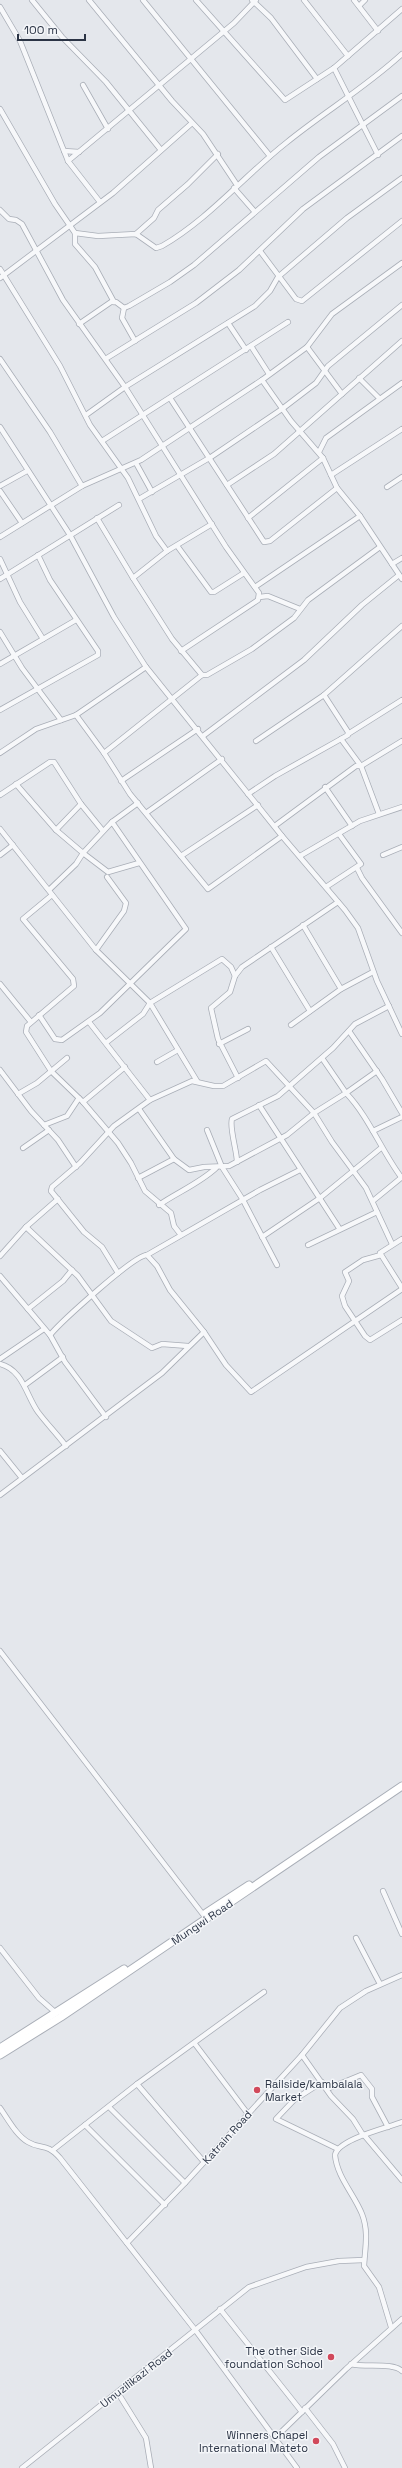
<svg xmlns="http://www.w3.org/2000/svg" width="402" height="2468" font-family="'Space Grotesk',sans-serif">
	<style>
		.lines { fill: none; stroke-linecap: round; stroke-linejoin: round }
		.minor-casing { stroke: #a9aeb7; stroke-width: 6 }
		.secondary-casing { stroke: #a9aeb7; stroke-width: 9 }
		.minor { stroke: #f7f8fa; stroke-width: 4.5 }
		.secondary { stroke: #fff; stroke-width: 7 }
		.poi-dot { fill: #d1495b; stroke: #f4f6f9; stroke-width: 1.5 }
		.labels { text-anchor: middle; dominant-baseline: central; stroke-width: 3; stroke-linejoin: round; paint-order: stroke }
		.street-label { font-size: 11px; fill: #2b3445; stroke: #f4f6f9 }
		.poi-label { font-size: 11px; fill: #2b3445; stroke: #f4f6f9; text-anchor: end }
	</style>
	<rect width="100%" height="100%" fill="#e4e7ec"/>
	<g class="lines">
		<!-- minor casing -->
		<g class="minor-casing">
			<g id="minor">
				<path d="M 32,0 L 62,37 L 106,82 L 161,150"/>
				<path d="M 89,0 L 172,101 L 203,134 L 237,185"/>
				<path d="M 143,0 L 270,156"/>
				<path d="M 196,0 L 285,100 L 334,68 L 402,9"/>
				<path d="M 252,0 L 271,18 L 317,79"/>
				<path d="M 304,0 L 348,56"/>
				<path d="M 354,0 L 378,31"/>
				<path d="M 359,6 L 365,0"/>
				<path d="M 0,7 L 20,41 L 68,161 L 100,202"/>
				<path d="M 334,68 L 378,155"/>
				<path d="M 83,85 L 108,129"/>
				<path d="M 0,109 L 55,204 L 75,233 L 75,244 L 95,267 L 114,302"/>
				<path d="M 64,151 L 79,152"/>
				<path d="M 68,161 L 234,23 L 256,0"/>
				<path d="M 234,188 L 255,212"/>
				<path d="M 0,210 L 9,219 L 16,220 L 22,224 L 63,300 L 125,387 L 226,547 L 259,593 L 258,600 L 181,651"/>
				<path d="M 75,233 L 98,236 L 136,234 L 156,248 L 162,246 C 209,219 244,176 286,143 C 324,112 365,88 402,54"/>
				<path d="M 136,234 L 154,218 L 158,210 L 188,184 L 218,154"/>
				<path d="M 260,251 L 296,299 L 302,301 L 402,221"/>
				<path d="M 0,269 L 60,366 L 90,425 L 128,478 L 156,536 L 167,551"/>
				<path d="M 0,278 L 113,193 L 192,123"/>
				<path d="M 124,308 L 122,318 L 135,341"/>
				<path d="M 228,323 L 246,350"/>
				<path d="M 79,324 L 111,302 L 116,302 L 124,308 L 129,306 L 170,282 L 194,265 L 319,157 L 402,96"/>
				<path d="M 251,346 L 269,374"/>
				<path d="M 307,347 L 342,394"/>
				<path d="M 107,358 L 196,303 L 239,270 L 303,209 L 402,136"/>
				<path d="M 0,359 L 50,432 L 82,486"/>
				<path d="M 359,378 L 379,398"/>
				<path d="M 262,380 L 291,421 L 323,458 L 337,488 L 360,516 L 402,579"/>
				<path d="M 170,398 L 264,542 L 270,541 L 337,488"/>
				<path d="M 86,415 L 125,387 L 255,306 L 270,291 L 278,277 L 347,218 L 402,178"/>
				<path d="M 0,427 L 70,535 L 114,617 L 146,667 L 282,836 L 345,910 L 358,928 L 377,981 L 402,1034"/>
				<path d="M 102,441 L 288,322"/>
				<path d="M 319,452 L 326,438 L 402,383"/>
				<path d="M 136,463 L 152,492"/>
				<path d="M 331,475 L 402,429"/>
				<path d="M 227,485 L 274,454 L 402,341"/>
				<path d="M 0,486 L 27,471"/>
				<path d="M 387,487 L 402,477"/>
				<path d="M 0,491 L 22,523"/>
				<path d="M 139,499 L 211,457 L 282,409 L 316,383 L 328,366 L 402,305"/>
				<path d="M 97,518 L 133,578 L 167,551 L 212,524"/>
				<path d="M 248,518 L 323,458"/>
				<path d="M 0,537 L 82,486 L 141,460 L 262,380 L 307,347 L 332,314 L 402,263"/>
				<path d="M 178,547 L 211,592 L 214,592 L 244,573"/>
				<path d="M 0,559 L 20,602 L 43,639"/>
				<path d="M 392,564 L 402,558"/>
				<path d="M 133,578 L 172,639 L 202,675"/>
				<path d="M 0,579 L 119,505"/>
				<path d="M 255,587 L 360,516"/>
				<path d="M 259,597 L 268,596 L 300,609"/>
				<path d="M 0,632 L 22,668 L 61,720"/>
				<path d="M 0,664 L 76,620"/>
				<path d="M 0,710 L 98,655 L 98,651 L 50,580 L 38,555"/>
				<path d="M 76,715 L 104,753 L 130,794 L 208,889 L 282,836"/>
				<path d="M 348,734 L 402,700"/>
				<path d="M 203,736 L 304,660 L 362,605 L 399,575"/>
				<path d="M 341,739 L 361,766 L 402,741"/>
				<path d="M 256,741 L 324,695 L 402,626"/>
				<path d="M 0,753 L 36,729 L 76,715 L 146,667"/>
				<path d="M 104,753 L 202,675 L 207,675 L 252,649 L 294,618 L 308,600 L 380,547"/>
				<path d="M 121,781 L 198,729"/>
				<path d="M 16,784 L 56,830 L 83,853 L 112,822 L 186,929 L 100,1013 L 62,1040 L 55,1039 L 39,1015"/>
				<path d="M 325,787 L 352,826"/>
				<path d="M 248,794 L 275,776 L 348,735 L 348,732 L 324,695"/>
				<path d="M 0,795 L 50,762 L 54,762 L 81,804 L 103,831"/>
				<path d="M 146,813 L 222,759"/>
				<path d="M 112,822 L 138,803"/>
				<path d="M 276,825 L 356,766 L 361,766 L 379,814"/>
				<path d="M 0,829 L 96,950 L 150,1003 L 143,1014 L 107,1042"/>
				<path d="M 56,830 L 81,804"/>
				<path d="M 0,855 L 13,845"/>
				<path d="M 383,855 L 402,847"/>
				<path d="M 181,856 L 258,805"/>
				<path d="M 300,856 L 360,821 L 402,807"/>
				<path d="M 357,868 L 362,878 L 402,933"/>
				<path d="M 326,887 L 361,864 L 339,834"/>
				<path d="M 49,890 L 76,864 L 83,853 L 108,872 L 139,863"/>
				<path d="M 52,895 L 23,919 L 73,979 L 74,986 L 27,1026 L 26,1032 L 51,1071 L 83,1102 L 118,1143 L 131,1163 L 145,1191 L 171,1213 L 174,1226 L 181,1235"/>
				<path d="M 303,925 L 341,989"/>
				<path d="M 271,947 L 310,1011"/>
				<path d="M 96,950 L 124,911 L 126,903 L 107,877"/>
				<path d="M 0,984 L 31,1022"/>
				<path d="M 89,1022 L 150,1100"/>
				<path d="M 291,1025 L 341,989 L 373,972"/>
				<path d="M 349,1031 L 382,1079 L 402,1113"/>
				<path d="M 219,1044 L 248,1029"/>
				<path d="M 322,1058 L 346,1093 L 377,1071"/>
				<path d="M 157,1062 L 178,1050"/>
				<path d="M 0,1070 L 31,1111 L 58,1140 L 76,1167"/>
				<path d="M 238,1078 L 218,1039 L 211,1008 L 230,992 L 235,976 L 242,967 L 338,902"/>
				<path d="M 197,1081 L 150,1003 L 222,959 L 231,967 L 235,976"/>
				<path d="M 18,1094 L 37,1083 L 67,1058"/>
				<path d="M 83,1102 L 125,1067"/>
				<path d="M 259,1105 L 339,1228"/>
				<path d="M 139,1109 L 174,1159 L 189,1170 L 204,1167 L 229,1166 L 287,1135 L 314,1113 L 346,1093 C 369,1117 381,1150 401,1177"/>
				<path d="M 44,1125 L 67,1116 L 79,1098"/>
				<path d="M 207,1130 L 222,1167 L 243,1200 L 277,1265"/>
				<path d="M 373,1131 L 402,1117"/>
				<path d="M 23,1148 L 49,1130"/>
				<path d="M 237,1162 C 237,1151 229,1127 232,1119 L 278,1096 L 333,1048 L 355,1024 L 389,1006"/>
				<path d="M 138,1178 L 174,1159"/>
				<path d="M 374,1200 L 402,1177"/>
				<path d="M 159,1205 C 178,1192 200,1183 216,1168"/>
				<path d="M 26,1227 L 78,1276 L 111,1321 L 152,1348 L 162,1344 L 188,1346"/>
				<path d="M 262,1237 L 320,1198 L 381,1148"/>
				<path d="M 402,1239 L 380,1253 L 402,1288"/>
				<path d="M 308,1245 L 377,1212"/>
				<path d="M 147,1255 L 260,1190 L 300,1170"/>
				<path d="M 381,1255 L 363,1260 L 345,1272 L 349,1281 L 342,1296 L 345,1306 L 365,1336 L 370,1340 L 402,1320"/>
				<path d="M 0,1256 L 26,1227 L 58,1199"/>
				<path d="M 118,1273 L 102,1247 L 84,1232 L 51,1191 L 52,1187 L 80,1163 L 114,1126 L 150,1100 L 192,1081 L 214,1086 L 223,1086 L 266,1061 L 314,1113 L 332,1142 L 366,1188 L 392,1244"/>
				<path d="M 0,1276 L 50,1335 L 65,1362 L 106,1417"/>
				<path d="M 28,1309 L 63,1281 L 72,1270"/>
				<path d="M 50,1335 C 61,1322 134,1255 147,1255 L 157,1266 L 170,1290 L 204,1332 L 226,1365 L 251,1392 L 402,1289"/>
				<path d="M 0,1359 L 44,1329"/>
				<path d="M 0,1364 C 23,1370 26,1395 38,1412 C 47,1424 57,1434 66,1446"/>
				<path d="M 25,1385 L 63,1357"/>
				<path d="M 0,1451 L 22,1478"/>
				<path d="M 0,1495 L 162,1373 L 204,1332"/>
				<path d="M 0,1651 L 205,1917"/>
				<path d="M 383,1891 L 402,1934"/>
				<path d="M 356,1938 L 380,1984"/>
				<path d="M 0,1948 L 39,1998 L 56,2013"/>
				<path d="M 195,2044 L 248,2114"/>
				<path d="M 302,2055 L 331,2096 L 353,2119 L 363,2135"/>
				<path d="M 322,2082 L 294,2100 L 276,2119 L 338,2149"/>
				<path d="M 327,2089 L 361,2075 L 372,2089 L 372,2097 L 388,2127"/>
				<path d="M 109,2107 L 185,2183"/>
				<path d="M 0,2108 C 8,2119 16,2135 28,2142 C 41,2150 46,2142 60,2158 L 196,2331 L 297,2468"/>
				<path d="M 85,2125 L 165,2205"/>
				<path d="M 364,2135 L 402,2180"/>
				<path d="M 53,2150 L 137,2084"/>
				<path d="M 204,2162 L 137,2084 L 264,1992"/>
				<path d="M 127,2243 L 185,2183 L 302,2055 L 340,2008 L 366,1991 L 402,1975"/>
				<path d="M 220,2309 L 302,2412"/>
				<path d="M 391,2327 L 379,2287 L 364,2266 C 365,2248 369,2232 362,2214 C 354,2194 337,2177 335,2155 C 338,2139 387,2128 402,2122"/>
				<path d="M 351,2364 C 366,2368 392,2362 402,2371"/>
				<path d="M 118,2393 L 146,2438 L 151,2468"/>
				<path d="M 305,2408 L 333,2444 L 345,2468"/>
				<path d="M 274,2439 L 346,2369 L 402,2319"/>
				<path d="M 22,2468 L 249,2287 L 306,2267 L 339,2261 L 364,2260"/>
			</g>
		</g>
		<!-- secondary casing -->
		<g class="secondary-casing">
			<g id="secondary">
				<path d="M 206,1913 L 249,1885"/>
				<path d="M 0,2048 L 124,1969"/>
				<path d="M 0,2055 L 61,2017 L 402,1786"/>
			</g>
		</g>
		<!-- minor -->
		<use href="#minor" class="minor"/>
		<!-- secondary -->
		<use href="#secondary" class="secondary"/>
	</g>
	<!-- markers -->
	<g class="poi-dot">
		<circle cx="257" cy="2090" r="4"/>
		<circle cx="331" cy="2357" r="4"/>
		<circle cx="316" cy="2441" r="4"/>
	</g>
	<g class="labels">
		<!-- street labels -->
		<g class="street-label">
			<text transform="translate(202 1922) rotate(-34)">Mungwi Road</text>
			<text transform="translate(227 2137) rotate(-48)">Katrain Road</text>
			<text transform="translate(136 2378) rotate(-38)">Umuzilikazi Road</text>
		</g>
		<!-- poi labels -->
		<g class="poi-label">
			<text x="265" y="2084" text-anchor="start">Railside/kambalala<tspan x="265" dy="13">Market</tspan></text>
			<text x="323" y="2351">The other Side<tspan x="323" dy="13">foundation School</tspan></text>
			<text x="308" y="2435">Winners Chapel<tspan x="308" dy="13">International Mateto</tspan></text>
		</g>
	</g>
	<!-- scale -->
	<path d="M18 34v6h67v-6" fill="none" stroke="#2b3445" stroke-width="2"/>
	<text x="24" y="34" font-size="12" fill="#2b3445" stroke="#f4f6f9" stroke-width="3" paint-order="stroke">100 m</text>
</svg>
